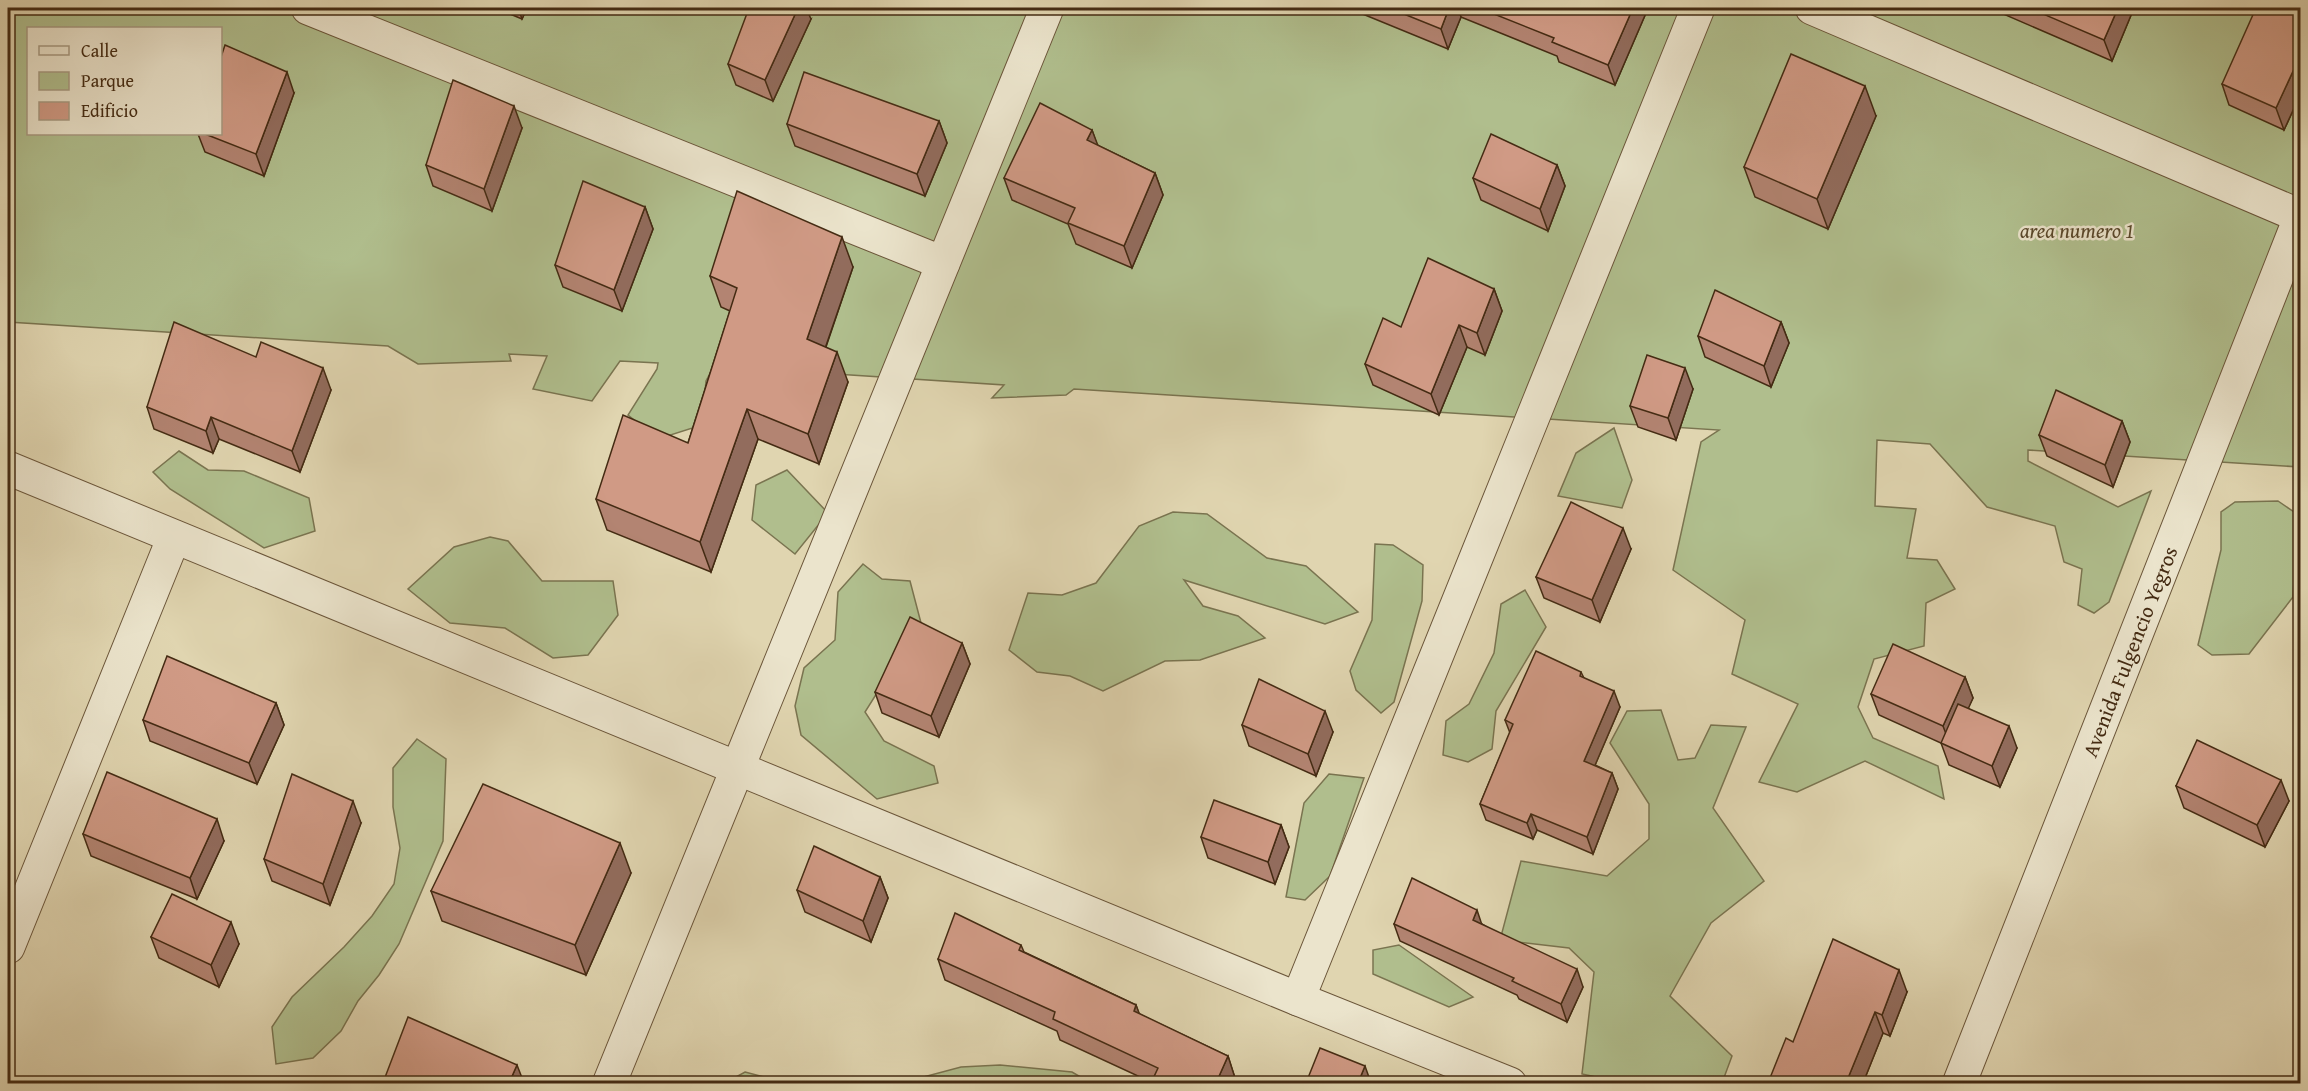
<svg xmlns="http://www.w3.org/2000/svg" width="2308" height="1091" font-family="'Gentium Book Plus',serif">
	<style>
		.green { fill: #b0be8d; stroke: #7a7450; stroke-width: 1.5; fill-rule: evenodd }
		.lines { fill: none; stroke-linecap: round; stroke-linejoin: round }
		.minor-casing { stroke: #6b563a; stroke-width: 35 }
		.minor { stroke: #ebe4cc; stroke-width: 33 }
		.wall { fill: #b38472; stroke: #442b13; stroke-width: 1.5 }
		.shaded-wall { fill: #926c5d; stroke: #442b13; stroke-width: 1.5 }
		.building { fill: #d09a85; stroke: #442b13; stroke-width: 1.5 }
		.labels { text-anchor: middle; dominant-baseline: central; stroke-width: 5; stroke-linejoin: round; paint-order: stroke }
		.park-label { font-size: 21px; font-style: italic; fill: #5a482b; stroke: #ebe4cc }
		.street-label { font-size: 21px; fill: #442b13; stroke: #ebe4cc }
	</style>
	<rect width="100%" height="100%" fill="#e0d5b0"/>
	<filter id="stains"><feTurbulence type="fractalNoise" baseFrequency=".00333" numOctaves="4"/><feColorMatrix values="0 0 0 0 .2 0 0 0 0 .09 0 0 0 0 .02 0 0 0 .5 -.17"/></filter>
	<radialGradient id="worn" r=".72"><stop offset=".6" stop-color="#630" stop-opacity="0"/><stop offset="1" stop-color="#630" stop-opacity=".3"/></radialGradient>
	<!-- green -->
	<g class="green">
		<path d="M 8,8 L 2300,8 L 2300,467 L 2028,450 L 2028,461 L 2118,507 L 2151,491 L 2109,602 L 2094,613 L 2078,605 L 2082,569 L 2064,562 L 2055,526 L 1987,507 L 1930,444 L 1877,440 L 1875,506 L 1916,509 L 1907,558 L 1937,560 L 1955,589 L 1926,603 L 1924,646 L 1874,659 L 1858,707 L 1873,738 L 1938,766 L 1944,799 L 1865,761 L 1797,792 L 1759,782 L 1798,704 L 1732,674 L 1745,620 L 1673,570 L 1701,442 L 1719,430 L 1074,389 L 1066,395 L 992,398 L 1004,385 L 714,366 L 706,381 L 702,425 L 658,439 L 628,415 L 657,369 L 658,363 L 620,361 L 592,401 L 533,389 L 547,356 L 509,354 L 511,361 L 418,364 L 388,346 L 8,322 ZM 28,28 L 220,28 L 220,134 L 28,134 Z"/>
		<path d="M 1614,428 L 1632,480 L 1622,508 L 1558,496 L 1576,453 Z"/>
		<path d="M 179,451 L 208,470 L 244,471 L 309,498 L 315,531 L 264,548 L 170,489 L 153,472 Z"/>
		<path d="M 787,470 L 828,513 L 795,554 L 752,520 L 756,485 Z"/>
		<path d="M 2278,501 L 2294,512 L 2296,548 L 2293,597 L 2249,654 L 2212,655 L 2198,645 L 2221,550 L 2221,512 L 2235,502 Z"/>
		<path d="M 1173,512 L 1207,514 L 1267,558 L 1306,566 L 1358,612 L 1325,624 L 1184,580 L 1203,606 L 1238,616 L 1265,638 L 1200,660 L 1165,661 L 1103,691 L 1070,676 L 1037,672 L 1009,650 L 1028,593 L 1062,595 L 1096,583 L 1139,526 Z"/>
		<path d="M 490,537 L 508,541 L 542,581 L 613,581 L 618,615 L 588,655 L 553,658 L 505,628 L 450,623 L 408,589 L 454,547 Z"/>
		<path d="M 1375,544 L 1393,545 L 1423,565 L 1422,601 L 1394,702 L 1381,713 L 1356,690 L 1350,671 L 1372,620 Z"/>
		<path d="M 863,564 L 882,579 L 910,581 L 921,623 L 865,712 L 884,741 L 934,766 L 938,783 L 877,799 L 801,735 L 795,706 L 804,668 L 835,640 L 838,592 Z"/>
		<path d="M 1525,590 L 1546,627 L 1496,711 L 1492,749 L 1468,762 L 1443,755 L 1446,721 L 1469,704 L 1494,653 L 1501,604 Z"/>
		<path d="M 1661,710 L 1678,760 L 1695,758 L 1711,725 L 1746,727 L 1713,808 L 1764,881 L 1711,923 L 1670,996 L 1732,1056 L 1722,1083 L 1624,1083 L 1582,1074 L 1594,972 L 1569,948 L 1500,940 L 1521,861 L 1607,876 L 1649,839 L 1649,804 L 1610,743 L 1627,711 Z"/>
		<path d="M 417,739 L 446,759 L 443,841 L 399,944 L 379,975 L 358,1001 L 341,1031 L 313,1058 L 276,1064 L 272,1027 L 292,997 L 344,947 L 372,916 L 394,884 L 400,848 L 393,807 L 393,768 Z"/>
		<path d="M 1329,774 L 1364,778 L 1330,876 L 1305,900 L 1286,897 L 1304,803 Z"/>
		<path d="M 1399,945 L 1473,997 L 1449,1007 L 1373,974 L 1373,950 Z"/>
		<path d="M 1000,1065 L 1072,1072 L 1091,1083 L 901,1083 L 961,1067 Z"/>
		<path d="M 745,1072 L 783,1082 L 786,1083 L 725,1083 Z"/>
	</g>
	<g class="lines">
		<!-- minor casing -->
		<g class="minor-casing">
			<g id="minor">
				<path d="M 308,8 L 943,263"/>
				<path d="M 1812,8 L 2300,216"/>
				<path d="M 8,468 L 1298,999 L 1510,1084"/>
				<path d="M 8,947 L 174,537"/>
				<path d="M 1298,999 L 1698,8"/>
				<path d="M 609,1084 L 1047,8"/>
				<path id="s1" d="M 1959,1084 L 2300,218"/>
			</g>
		</g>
		<!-- minor -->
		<use href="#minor" class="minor"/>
	</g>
	<!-- wall -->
	<g class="wall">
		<path d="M 496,8 L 527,8 L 522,19 Z"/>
		<path d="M 1348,8 L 1644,8 L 1646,13 L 1615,85 L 1559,62 L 1557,56 L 1461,17 L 1448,49 Z"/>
		<path d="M 1993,8 L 2134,8 L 2112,61 L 1994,10 Z"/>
		<path d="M 2301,8 L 2301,93 L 2284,130 L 2229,105 L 2222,84 Z"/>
		<path d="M 811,19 L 773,101 L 736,85 L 728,64 Z"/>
		<path d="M 294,93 L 264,176 L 205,152 L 198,134 L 220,134 Z"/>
		<path d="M 1876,116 L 1828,229 L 1755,197 L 1744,167 Z"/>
		<path d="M 939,121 L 947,143 L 925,196 L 795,146 L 787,124 Z"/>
		<path d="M 522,128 L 492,211 L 433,186 L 426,165 Z"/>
		<path d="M 1092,130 L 1097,145 L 1155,173 L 1163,195 L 1132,268 L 1076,244 L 1068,224 L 1012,200 L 1004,178 Z"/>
		<path d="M 1557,165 L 1565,186 L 1548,231 L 1481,200 L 1473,178 Z"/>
		<path d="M 645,207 L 653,229 L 622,311 L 563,287 L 555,265 Z"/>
		<path d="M 853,267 L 826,347 L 848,382 L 819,464 L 758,439 L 711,572 L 607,530 L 596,499 L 688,443 L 730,311 L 721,307 L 710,276 Z"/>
		<path d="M 1494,289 L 1502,311 L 1485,355 L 1467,347 L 1439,415 L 1373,385 L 1365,364 L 1401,327 Z"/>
		<path d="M 1781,322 L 1789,343 L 1771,387 L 1705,357 L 1698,336 Z"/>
		<path d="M 1693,389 L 1676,440 L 1638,427 L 1630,406 Z"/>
		<path d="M 331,390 L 300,472 L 219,439 L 213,453 L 154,429 L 147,407 Z"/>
		<path d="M 2122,421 L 2130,442 L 2113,487 L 2047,456 L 2039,435 Z"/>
		<path d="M 1631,549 L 1600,622 L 1544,598 L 1536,577 Z"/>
		<path d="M 962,643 L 970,664 L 939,737 L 882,713 L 875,692 Z"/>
		<path d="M 1581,672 L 1584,678 L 1620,707 L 1595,765 L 1612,773 L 1618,789 L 1593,854 L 1537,830 L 1533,839 L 1486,820 L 1480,804 L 1510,733 L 1505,720 Z"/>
		<path d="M 1965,677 L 1973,698 L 1968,708 L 2017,748 L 2000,787 L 1949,765 L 1941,743 L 1879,715 L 1871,694 Z"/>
		<path d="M 276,703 L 284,725 L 257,784 L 150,741 L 143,720 Z"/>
		<path d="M 1242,725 L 1333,732 L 1316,776 L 1249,746 Z"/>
		<path d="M 2176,786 L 2289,801 L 2265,847 L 2184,808 Z"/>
		<path d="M 361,823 L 330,905 L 272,881 L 264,859 Z"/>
		<path d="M 1281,825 L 1289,847 L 1275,884 L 1208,858 L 1201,837 Z"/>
		<path d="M 83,834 L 224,841 L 197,899 L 91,856 Z"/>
		<path d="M 631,873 L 586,975 L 442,921 L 431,891 Z"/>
		<path d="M 880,877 L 888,898 L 871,942 L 805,912 L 797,890 Z"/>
		<path d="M 1394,924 L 1482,924 L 1583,987 L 1567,1022 L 1519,999 L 1517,995 L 1400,941 Z"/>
		<path d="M 151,937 L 239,944 L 219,987 L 159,958 Z"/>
		<path d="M 1021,945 L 1024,952 L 1136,1005 L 1139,1014 L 1228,1056 L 1235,1078 L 1233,1083 L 1151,1083 L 1151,1082 L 1060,1040 L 1057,1031 L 945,980 L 938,959 Z"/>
		<path d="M 1907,992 L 1890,1036 L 1883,1033 L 1863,1083 L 1768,1083 L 1793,1042 Z"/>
	</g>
	<!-- shaded-wall -->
	<g class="shaded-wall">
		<path d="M 518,8 L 527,8 L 522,19 Z"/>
		<path d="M 798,8 L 806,8 L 811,19 L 773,101 L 765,80 Z"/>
		<path d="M 1449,8 L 1458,8 L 1461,17 L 1448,49 L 1441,29 Z"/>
		<path d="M 1633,8 L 1644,8 L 1646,13 L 1615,85 L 1608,65 Z"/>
		<path d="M 2118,8 L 2134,8 L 2112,61 L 2104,40 Z"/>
		<path d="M 2301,54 L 2301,93 L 2284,130 L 2276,108 Z"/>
		<path d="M 287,72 L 294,93 L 264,176 L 256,154 Z"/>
		<path d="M 1865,86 L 1876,116 L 1828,229 L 1817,199 Z"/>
		<path d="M 514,106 L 522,128 L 492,211 L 484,189 Z"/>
		<path d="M 939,121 L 947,143 L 925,196 L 917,174 Z"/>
		<path d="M 1092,130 L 1100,151 L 1087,140 Z"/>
		<path d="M 1557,165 L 1565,186 L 1548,231 L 1540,209 Z"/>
		<path d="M 1155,173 L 1163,195 L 1132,268 L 1124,246 Z"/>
		<path d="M 645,207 L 653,229 L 622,311 L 614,290 Z"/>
		<path d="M 842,237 L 853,267 L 818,369 L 807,339 Z"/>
		<path d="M 1494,289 L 1502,311 L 1485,355 L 1477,333 Z"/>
		<path d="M 1781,322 L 1789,343 L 1771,387 L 1764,366 Z"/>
		<path d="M 1459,325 L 1467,347 L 1439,415 L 1431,394 Z"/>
		<path d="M 837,352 L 848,382 L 819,464 L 808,434 Z"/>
		<path d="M 323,368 L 331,390 L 300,472 L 292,451 Z"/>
		<path d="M 1685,368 L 1693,389 L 1676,440 L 1668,418 Z"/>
		<path d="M 747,409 L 758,439 L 711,572 L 700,542 Z"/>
		<path d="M 211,417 L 219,439 L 213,453 L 206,431 Z"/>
		<path d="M 2122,421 L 2130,442 L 2113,487 L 2105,465 Z"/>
		<path d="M 1623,528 L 1631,549 L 1600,622 L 1592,600 Z"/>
		<path d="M 962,643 L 970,664 L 939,737 L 931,716 Z"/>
		<path d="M 1965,677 L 1973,698 L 1951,747 L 1943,726 Z"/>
		<path d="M 1614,691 L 1620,707 L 1590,777 L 1584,761 Z"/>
		<path d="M 276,703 L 284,725 L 257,784 L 249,763 Z"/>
		<path d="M 1325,711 L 1333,732 L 1316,776 L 1308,754 Z"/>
		<path d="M 2009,726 L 2017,748 L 2000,787 L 1992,766 Z"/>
		<path d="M 1612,773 L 1618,789 L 1593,854 L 1587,837 Z"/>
		<path d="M 2281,780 L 2289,801 L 2265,847 L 2257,825 Z"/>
		<path d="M 353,801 L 361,823 L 330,905 L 323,884 Z"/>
		<path d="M 1531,814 L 1537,830 L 1533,839 L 1527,823 Z"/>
		<path d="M 217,819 L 224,841 L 197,899 L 190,878 Z"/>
		<path d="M 1281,825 L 1289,847 L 1275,884 L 1268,862 Z"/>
		<path d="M 620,843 L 631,873 L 586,975 L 575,945 Z"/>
		<path d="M 880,877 L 888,898 L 871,942 L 863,921 Z"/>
		<path d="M 1477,910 L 1483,928 L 1473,920 Z"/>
		<path d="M 231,922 L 239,944 L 219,987 L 211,965 Z"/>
		<path d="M 1577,969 L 1583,987 L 1567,1022 L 1561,1004 Z"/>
		<path d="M 1899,970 L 1907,992 L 1890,1036 L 1882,1015 Z"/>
		<path d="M 1136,1005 L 1144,1026 L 1134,1011 Z"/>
		<path d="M 1875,1012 L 1883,1033 L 1863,1083 L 1846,1083 Z"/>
		<path d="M 1228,1056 L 1235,1078 L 1233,1083 L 1216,1083 Z"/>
		<path d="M 517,1065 L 524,1083 L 509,1083 Z"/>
		<path d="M 1365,1066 L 1371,1083 L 1358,1083 Z"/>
	</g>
	<!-- building -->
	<g class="building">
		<path d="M 749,8 L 798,8 L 765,80 L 728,64 Z"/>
		<path d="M 1389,8 L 1449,8 L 1441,29 Z"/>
		<path d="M 1479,8 L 1633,8 L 1608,65 L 1552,42 L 1554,38 Z"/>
		<path d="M 2029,8 L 2118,8 L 2104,40 Z"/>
		<path d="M 2256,8 L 2301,8 L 2301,54 L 2276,108 L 2222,84 Z"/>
		<path d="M 225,45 L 287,72 L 256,154 L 205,134 L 220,134 L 220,60 Z"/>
		<path d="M 1791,54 L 1865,86 L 1817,199 L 1744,167 Z"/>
		<path d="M 804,72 L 939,121 L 917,174 L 787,124 Z"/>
		<path d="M 453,80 L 514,106 L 484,189 L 426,165 Z"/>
		<path d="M 1040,103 L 1092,130 L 1087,140 L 1155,173 L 1124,246 L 1068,223 L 1075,208 L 1004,178 Z"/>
		<path d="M 1491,134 L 1557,165 L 1540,209 L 1473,178 Z"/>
		<path d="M 583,181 L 645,207 L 614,290 L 555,265 Z"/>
		<path d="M 737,191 L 842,237 L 807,339 L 837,352 L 808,434 L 747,409 L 700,542 L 596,499 L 623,415 L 688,443 L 737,288 L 710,276 Z"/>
		<path d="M 1428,258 L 1494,289 L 1477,333 L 1459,325 L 1431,394 L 1365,364 L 1383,318 L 1401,327 Z"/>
		<path d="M 1715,290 L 1781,322 L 1764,366 L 1698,336 Z"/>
		<path d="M 174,322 L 256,357 L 261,342 L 323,368 L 292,451 L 211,417 L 206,431 L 147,407 Z"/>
		<path d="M 1647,355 L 1685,368 L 1668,418 L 1630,406 Z"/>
		<path d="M 2056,390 L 2122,421 L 2105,465 L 2039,435 Z"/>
		<path d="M 1571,502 L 1623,528 L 1592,600 L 1536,577 Z"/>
		<path d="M 910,617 L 962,643 L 931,716 L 875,692 Z"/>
		<path d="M 1893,644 L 1965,677 L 1943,726 L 1871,694 Z"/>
		<path d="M 1536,651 L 1581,672 L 1580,676 L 1614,691 L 1584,761 L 1612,773 L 1587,837 L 1531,814 L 1527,823 L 1480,804 L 1513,724 L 1505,720 Z"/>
		<path d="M 167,656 L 276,703 L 249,763 L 143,720 Z"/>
		<path d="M 1259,679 L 1325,711 L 1308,754 L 1242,725 Z"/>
		<path d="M 1958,704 L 2009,726 L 1992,766 L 1941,743 Z"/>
		<path d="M 2197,740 L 2281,780 L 2257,825 L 2176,786 Z"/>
		<path d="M 107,772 L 217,819 L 190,878 L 83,834 Z"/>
		<path d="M 292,774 L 353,801 L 323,884 L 264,859 Z"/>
		<path d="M 483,784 L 620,843 L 575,945 L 431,891 Z"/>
		<path d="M 1214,800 L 1281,825 L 1268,862 L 1201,837 Z"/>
		<path d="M 814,846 L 880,877 L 863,921 L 797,890 Z"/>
		<path d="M 1412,878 L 1477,910 L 1473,920 L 1577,969 L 1561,1004 L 1512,981 L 1514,978 L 1394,924 Z"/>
		<path d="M 172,894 L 231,922 L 211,965 L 151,937 Z"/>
		<path d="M 955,913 L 1021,945 L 1019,950 L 1136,1005 L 1134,1011 L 1228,1056 L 1216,1083 L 1151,1083 L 1158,1068 L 1053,1019 L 1055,1012 L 938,959 Z"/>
		<path d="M 1833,939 L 1899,970 L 1882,1015 L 1875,1012 L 1846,1083 L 1768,1083 L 1786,1038 L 1793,1042 Z"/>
		<path d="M 408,1017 L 517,1065 L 509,1083 L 392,1083 L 384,1080 Z"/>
		<path d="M 1320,1048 L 1365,1066 L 1358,1083 L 1306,1083 Z"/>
	</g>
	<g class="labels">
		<!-- park labels -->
		<g class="park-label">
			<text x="2077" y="230">area numero 1</text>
		</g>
		<!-- street labels -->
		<g class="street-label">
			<text stroke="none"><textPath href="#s1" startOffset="465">Avenida Fulgencio Yegros</textPath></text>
		</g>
	</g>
	<!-- margin -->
	<rect width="2308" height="1091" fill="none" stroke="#e0d5b0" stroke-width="30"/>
	<rect x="9" y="9" width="2290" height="1073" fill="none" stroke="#442b13" stroke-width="3"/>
	<rect x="15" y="15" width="2278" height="1061" fill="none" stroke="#442b13" stroke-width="1.5"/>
	<!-- legend -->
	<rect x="27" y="27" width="195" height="108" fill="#ebe4cc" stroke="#a89a82" stroke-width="1.5"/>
	<rect x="39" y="46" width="30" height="9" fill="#ebe4cc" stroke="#a89a82" stroke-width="1.5"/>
	<text x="81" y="57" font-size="18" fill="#442b13">Calle</text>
	<rect x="39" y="72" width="30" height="18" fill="#b0be8d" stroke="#a89a82" stroke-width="1.5"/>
	<text x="81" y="87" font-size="18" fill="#442b13">Parque</text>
	<rect x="39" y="102" width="30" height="18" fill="#d09a85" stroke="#a89a82" stroke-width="1.5"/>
	<text x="81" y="117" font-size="18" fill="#442b13">Edificio</text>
	<rect width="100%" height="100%" filter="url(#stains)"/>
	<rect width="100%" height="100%" fill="url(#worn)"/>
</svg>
